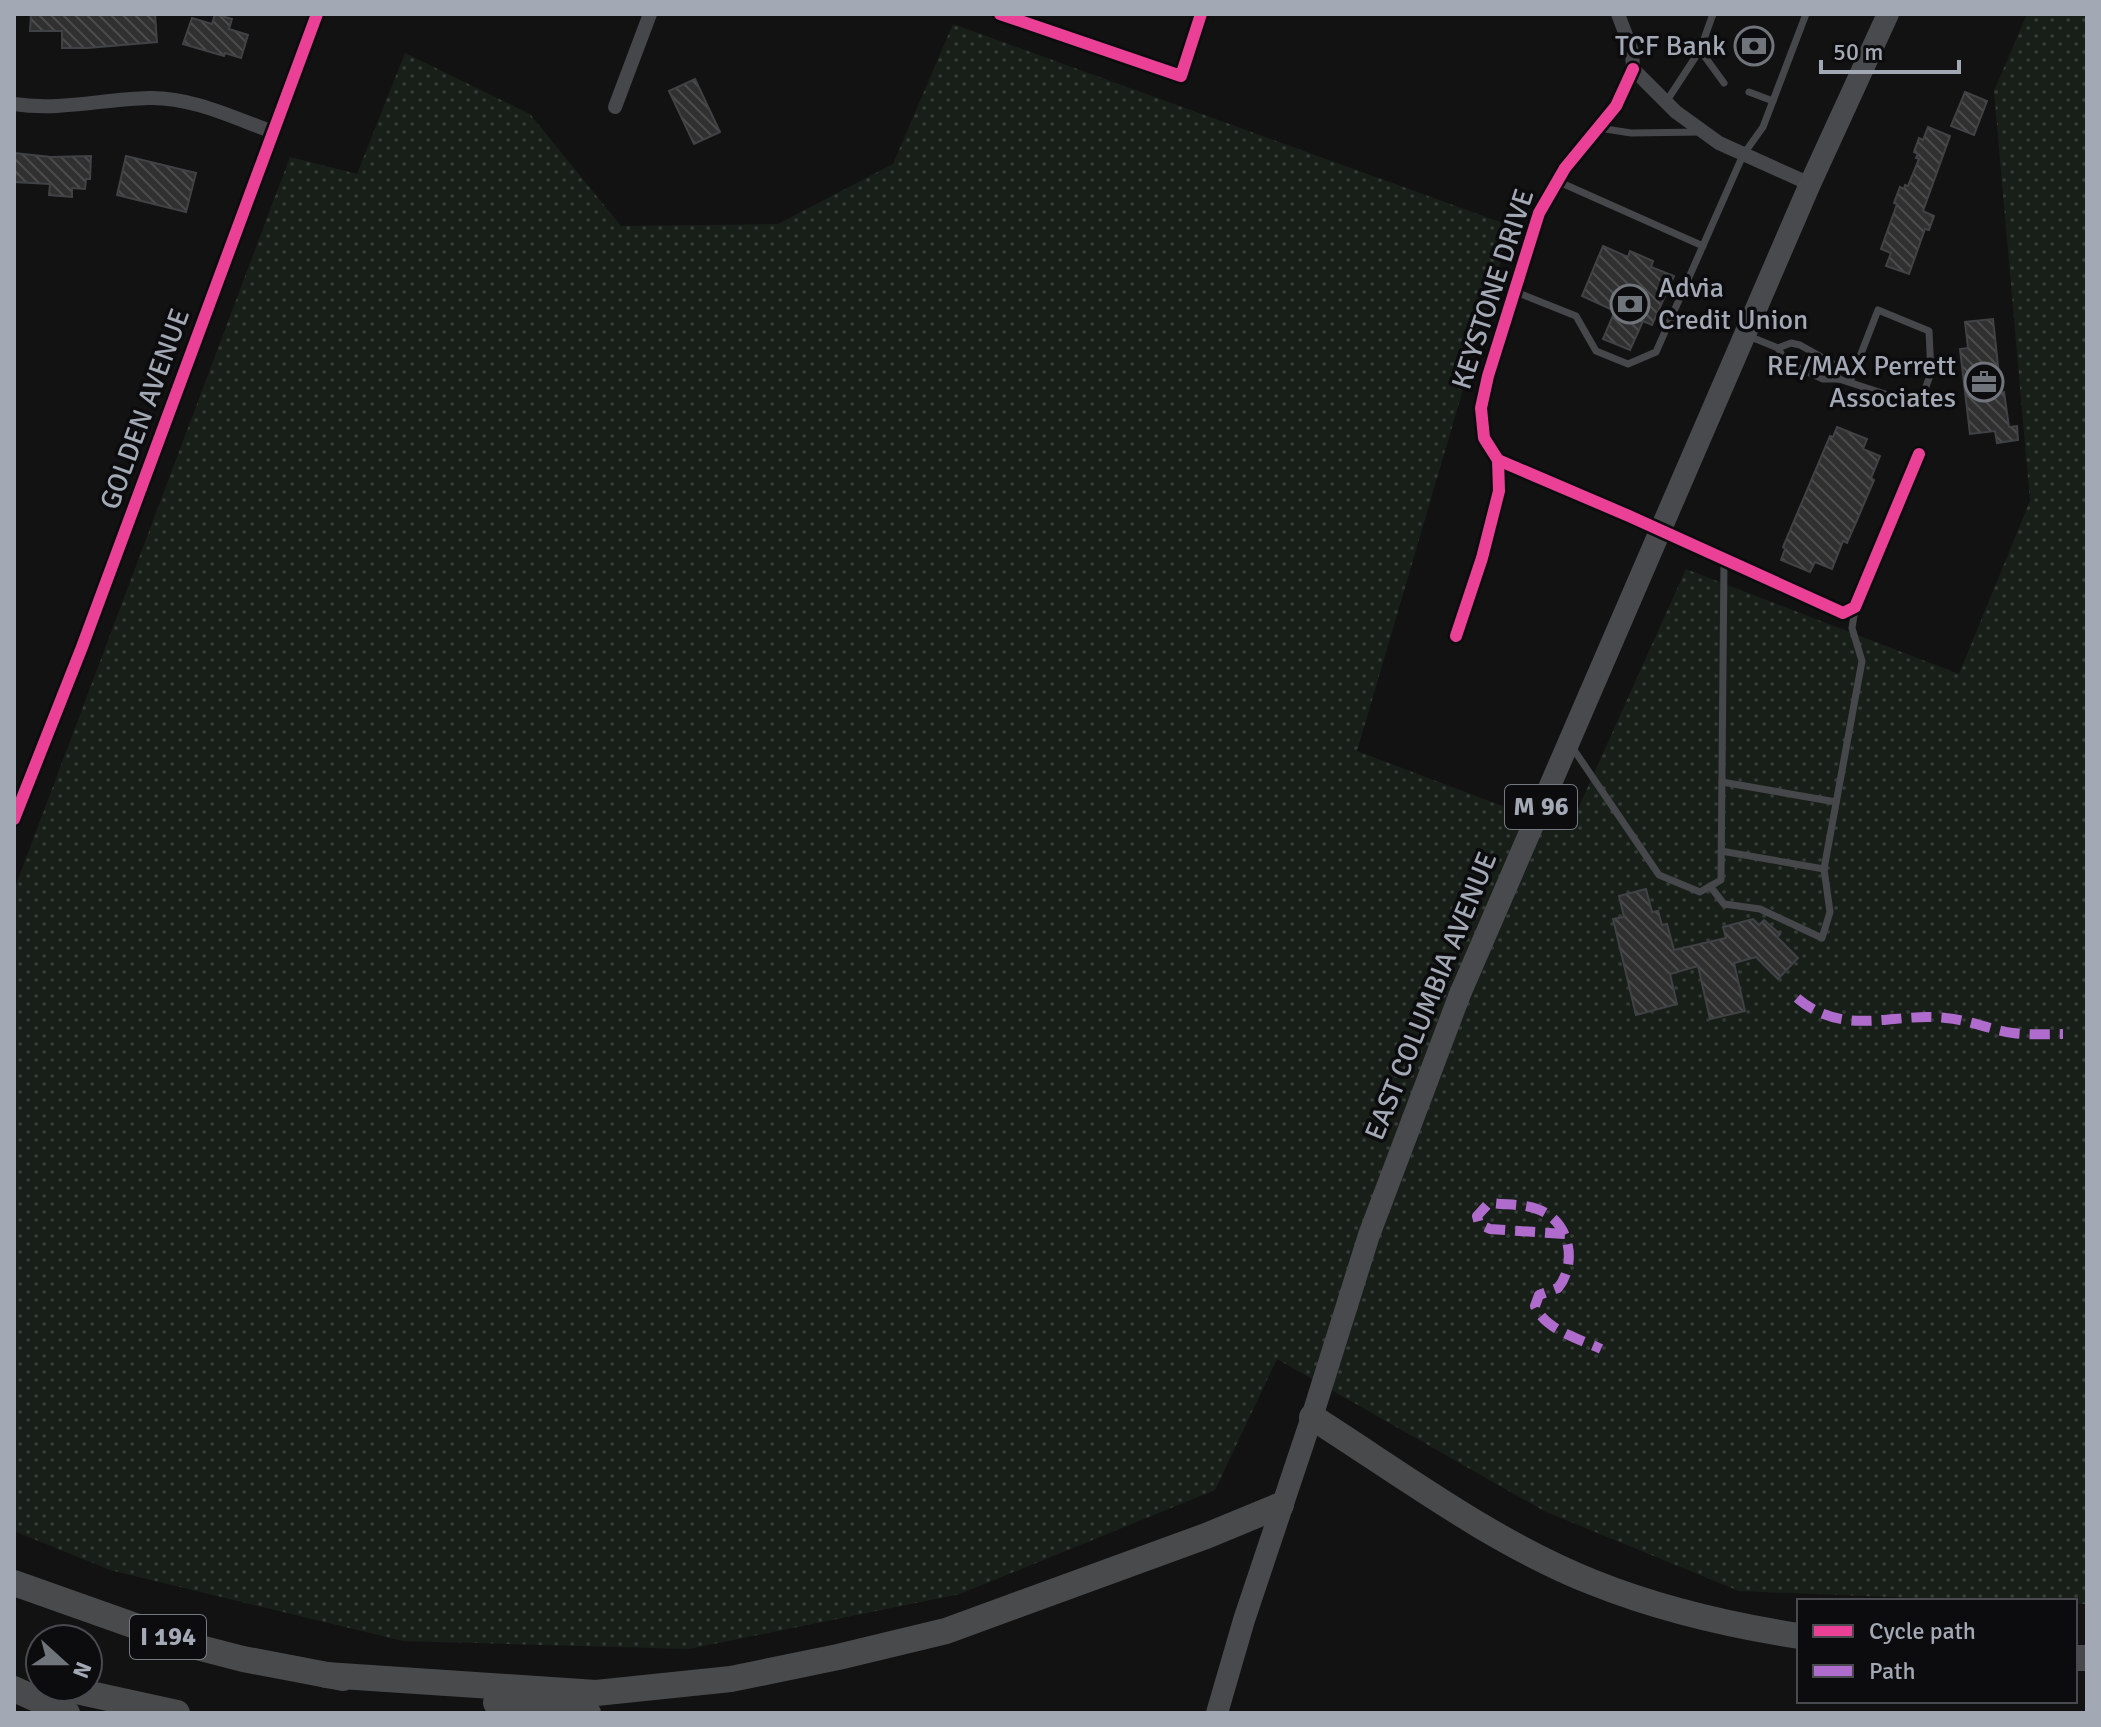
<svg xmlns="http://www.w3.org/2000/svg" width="2101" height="1727" font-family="Signika,sans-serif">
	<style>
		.grass { fill: url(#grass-dots) }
		.building { fill: url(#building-back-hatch); stroke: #404246; stroke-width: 2 }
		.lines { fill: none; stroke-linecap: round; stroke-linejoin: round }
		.service { stroke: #46474b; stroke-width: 7 }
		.minor { stroke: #46474b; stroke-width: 14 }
		.primary { stroke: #484a4d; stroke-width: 22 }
		.motorway { stroke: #494a4c; stroke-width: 26 }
		.quiet { stroke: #b06ccc; stroke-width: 10; stroke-dasharray: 20 10; stroke-linecap: butt }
		.cycleway-casing { stroke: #0c0c0e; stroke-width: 17 }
		.cycleway { stroke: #ea4096; stroke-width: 12 }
		.labels { text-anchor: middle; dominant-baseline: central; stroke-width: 7; stroke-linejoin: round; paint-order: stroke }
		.shield { fill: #0c0c0e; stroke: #757982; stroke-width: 2 }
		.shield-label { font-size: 26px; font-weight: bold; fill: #a2a8b4 }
		.poi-label { font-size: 28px; fill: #a2a8b4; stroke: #0c0c0e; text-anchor: end }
		.street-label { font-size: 28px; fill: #a2a8b4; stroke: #0c0c0e }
	</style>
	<defs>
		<pattern id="grass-dots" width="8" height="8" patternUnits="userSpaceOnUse" patternTransform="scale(2)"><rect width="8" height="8" fill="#181f19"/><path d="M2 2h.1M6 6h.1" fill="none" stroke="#363d38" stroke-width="1.8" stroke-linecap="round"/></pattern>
		<pattern id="building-back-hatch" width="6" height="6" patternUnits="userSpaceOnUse" patternTransform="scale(2)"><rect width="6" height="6" fill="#303031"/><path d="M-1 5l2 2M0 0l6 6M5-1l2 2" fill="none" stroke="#4b4b4c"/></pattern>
	</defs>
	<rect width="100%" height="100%" fill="#121212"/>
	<!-- grass -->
	<path class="grass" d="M 2027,14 L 2087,14 L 2087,1604 L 2075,1604 L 2075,1601 L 1991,1601 L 1739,1591 L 1544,1511 L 1277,1359 L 1215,1490 L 960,1594 L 689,1649 L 403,1641 L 110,1570 L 14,1531 L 14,890 L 290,157 L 357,174 L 405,53 L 530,114 L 621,226 L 778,224 L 893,164 L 953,24 L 1511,226 L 1357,751 L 1568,831 L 1686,569 L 1959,674 L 2030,501 L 1994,91 Z"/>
	<!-- building -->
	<g class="building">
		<path d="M 31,14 L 155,14 L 157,42 L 87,48 L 62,48 L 62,31 L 30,31 Z"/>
		<path d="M 215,14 L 232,19 L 229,29 L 248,35 L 241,58 L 225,53 L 224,56 L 183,44 L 192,18 L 212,24 Z"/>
		<path d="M 695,79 L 720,132 L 694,144 L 669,91 Z"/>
		<path d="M 1965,92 L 1987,101 L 1974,135 L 1951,126 Z"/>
		<path d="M 1928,127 L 1950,136 L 1923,211 L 1934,216 L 1929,230 L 1925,229 L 1909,274 L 1886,266 L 1891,253 L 1881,249 L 1897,204 L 1894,203 L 1900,187 L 1904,189 L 1905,185 L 1908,186 L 1919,159 L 1916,158 L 1918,154 L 1914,152 L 1919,138 L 1923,140 Z"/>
		<path d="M 14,153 L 51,157 L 91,156 L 90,179 L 86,179 L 85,189 L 72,188 L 72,197 L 49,195 L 50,184 L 14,182 Z"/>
		<path d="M 126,156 L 196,173 L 186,212 L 117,195 Z"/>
		<path d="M 1603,246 L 1628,257 L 1630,251 L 1653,261 L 1651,267 L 1674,276 L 1652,325 L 1643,321 L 1630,350 L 1603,339 L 1615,311 L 1582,296 Z"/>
		<path d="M 1993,319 L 2001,393 L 2004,392 L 2009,427 L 2017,426 L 2018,440 L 1997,443 L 1995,431 L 1970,434 L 1960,349 L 1968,348 L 1965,322 Z"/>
		<path d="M 1837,427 L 1867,439 L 1863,449 L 1880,456 L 1871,478 L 1874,480 L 1857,520 L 1847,543 L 1843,541 L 1832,569 L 1815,562 L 1810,572 L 1781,560 L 1785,549 L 1783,547 L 1830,436 L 1833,437 Z"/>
		<path d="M 1646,889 L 1652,912 L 1658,911 L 1662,925 L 1667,924 L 1674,950 L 1726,938 L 1723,927 L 1753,919 L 1759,925 L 1764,920 L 1780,934 L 1777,937 L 1798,958 L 1778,979 L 1756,957 L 1734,963 L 1745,1011 L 1710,1019 L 1698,966 L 1670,974 L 1677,1004 L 1636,1015 L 1613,919 L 1624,917 L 1619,896 Z"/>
	</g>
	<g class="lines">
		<!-- service -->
		<g class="service">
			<path d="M 1700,50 L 1724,83"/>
			<path d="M 1749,92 L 1773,101"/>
			<path d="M 1666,102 L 1700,50 L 1713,14"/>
			<path d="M 1599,128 L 1631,133 L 1702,132"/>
			<path d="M 1557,181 L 1703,246"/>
			<path d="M 1516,292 L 1576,316 L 1596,351 L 1628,364 L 1656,352 L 1743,155 L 1763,127 L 1806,14"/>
			<path d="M 1746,335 L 1778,348 L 1791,343 L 1800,345 L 1832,363 L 1839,379"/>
			<path d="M 1778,348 L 1784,359 L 1790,364 L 1823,379 L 1839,379 L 1919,405 L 1931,373 L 1929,331 L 1878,310 L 1850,382"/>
			<path d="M 1572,747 L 1659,875 L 1700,892 L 1721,880 L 1724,560"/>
			<path d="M 1722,782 L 1836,802"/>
			<path d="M 1721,851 L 1824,869 L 1862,661 L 1852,628 L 1855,609"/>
			<path d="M 1710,886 L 1724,904 L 1760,909 L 1822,938 L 1830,912 L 1824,869"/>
		</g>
		<!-- minor -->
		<g class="minor">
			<path d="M 1000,14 L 1181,76 L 1201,14"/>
			<path d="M 1618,14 L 1632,51 L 1633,69 L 1676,112 L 1719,143 L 1810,184"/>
			<path d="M 14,104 C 60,111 103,99 149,98 C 192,97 234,118 273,132"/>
			<path d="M 615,107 L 650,14"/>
			<path d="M 1498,460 L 1629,516 L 1843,613 L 1855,607 L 1919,454"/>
			<path d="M 1456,636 L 1482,558 L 1499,491 L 1498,460 L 1484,438 L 1481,408 L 1488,376 L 1539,213 L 1565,168 L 1616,106 L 1633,69"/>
			<path d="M 14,819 L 82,647 L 317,14"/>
		</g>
		<!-- primary -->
		<path class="primary" d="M 1217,1713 L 1244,1620 L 1312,1417 L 1369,1235 L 1460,994 L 1810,184 L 1888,14"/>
		<!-- motorway -->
		<g class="motorway">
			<path d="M 1312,1417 C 1403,1475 1492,1542 1592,1582 C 1659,1609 1728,1625 1799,1636"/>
			<path d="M 14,1583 L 189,1645 L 243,1659 L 343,1678"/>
			<path d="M 2075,1658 L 2087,1658"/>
			<path d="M 326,1675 L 596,1693 L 731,1679 L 838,1657 L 946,1631 L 1206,1536 L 1281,1505"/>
			<path d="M 58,1687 L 177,1713"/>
			<path d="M 14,1689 L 67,1713"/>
			<path d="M 496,1703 L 588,1713"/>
		</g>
		<!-- quiet -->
		<g class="quiet">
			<path d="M 1797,998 C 1844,1038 1892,1012 1946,1018 C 1969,1020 1991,1030 2013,1033 C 2029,1035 2047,1034 2063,1034"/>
			<path d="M 1565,1234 L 1490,1229 L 1479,1224 L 1477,1216 L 1487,1205 L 1492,1203 C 1507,1205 1524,1204 1537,1209 C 1570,1220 1578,1263 1558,1288 L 1539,1295 L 1535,1306 C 1545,1330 1580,1339 1601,1349"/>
		</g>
		<!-- cycleway casing -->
		<g class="cycleway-casing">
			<g id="cycleway">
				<path d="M 1000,14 L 1181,76 L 1201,14"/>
				<path d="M 1498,460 L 1629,516 L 1843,613 L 1855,607 L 1919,454"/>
				<path d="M 1456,636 L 1482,558 L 1499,491 L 1498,460 L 1484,438 L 1481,408 L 1488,376 L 1539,213 L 1565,168 L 1616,106 L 1633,69"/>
				<path d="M 14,819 L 82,647 L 317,14"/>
			</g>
		</g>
		<!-- cycleway -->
		<use href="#cycleway" class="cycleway"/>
	</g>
	<!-- icons -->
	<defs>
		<g id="bank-ring" transform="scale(2)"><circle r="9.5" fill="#0c0c0e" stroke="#70747b" stroke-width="1.5"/><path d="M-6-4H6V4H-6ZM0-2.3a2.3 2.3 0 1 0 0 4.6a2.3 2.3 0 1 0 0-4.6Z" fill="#70747b"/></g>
		<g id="office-ring" transform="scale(2)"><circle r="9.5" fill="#0c0c0e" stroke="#70747b" stroke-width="1.5"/><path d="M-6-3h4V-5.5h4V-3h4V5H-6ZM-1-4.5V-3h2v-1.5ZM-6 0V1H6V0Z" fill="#70747b"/></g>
	</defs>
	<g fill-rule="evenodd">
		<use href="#bank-ring" x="1754" y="46"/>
		<use href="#bank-ring" x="1630" y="304"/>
		<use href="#office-ring" x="1984" y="382"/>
	</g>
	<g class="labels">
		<!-- shield labels -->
		<g class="shield">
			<rect x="1505" y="785" width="72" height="44" rx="6"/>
			<rect x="130" y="1615" width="76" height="44" rx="6"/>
		</g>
		<g class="shield-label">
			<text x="1541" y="807">M 96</text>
			<text x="168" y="1637">I 194</text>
		</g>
		<!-- poi labels -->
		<g class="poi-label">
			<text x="1726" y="46">TCF Bank</text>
			<text x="1658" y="288" text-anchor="start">Advia<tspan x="1658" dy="32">Credit Union</tspan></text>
			<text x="1956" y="366">RE/MAX Perrett<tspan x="1956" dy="32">Associates</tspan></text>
		</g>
		<!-- street labels -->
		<g class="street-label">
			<text transform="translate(1493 289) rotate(-72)">KEYSTONE DRIVE</text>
			<text transform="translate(145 409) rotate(-70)">GOLDEN AVENUE</text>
			<text transform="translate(1431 996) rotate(-68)">EAST COLUMBIA AVENUE</text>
		</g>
	</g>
	<!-- border -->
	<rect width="2101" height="1727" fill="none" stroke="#a2a8b4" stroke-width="32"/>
	<!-- legend -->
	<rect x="1797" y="1599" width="280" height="104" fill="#0c0c0e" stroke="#484a50" stroke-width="2"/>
	<rect x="1813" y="1625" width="40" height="12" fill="#ea4096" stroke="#484a50" stroke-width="2"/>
	<text x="1869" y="1639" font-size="24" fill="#a2a8b4">Cycle path</text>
	<rect x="1813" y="1665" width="40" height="12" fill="#b06ccc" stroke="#484a50" stroke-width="2"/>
	<text x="1869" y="1679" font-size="24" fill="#a2a8b4">Path</text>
	<!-- north arrow -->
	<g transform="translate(64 1663) rotate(111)"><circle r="38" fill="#0c0c0e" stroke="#484a50" stroke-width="2"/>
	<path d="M0-6L14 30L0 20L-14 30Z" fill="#70747b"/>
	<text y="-12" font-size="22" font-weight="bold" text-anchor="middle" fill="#a2a8b4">N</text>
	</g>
	<!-- scale -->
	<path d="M1821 60v12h138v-12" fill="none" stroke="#a2a8b4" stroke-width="4"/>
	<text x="1833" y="60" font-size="24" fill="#a2a8b4" stroke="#0c0c0e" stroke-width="6" paint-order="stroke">50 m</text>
</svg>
